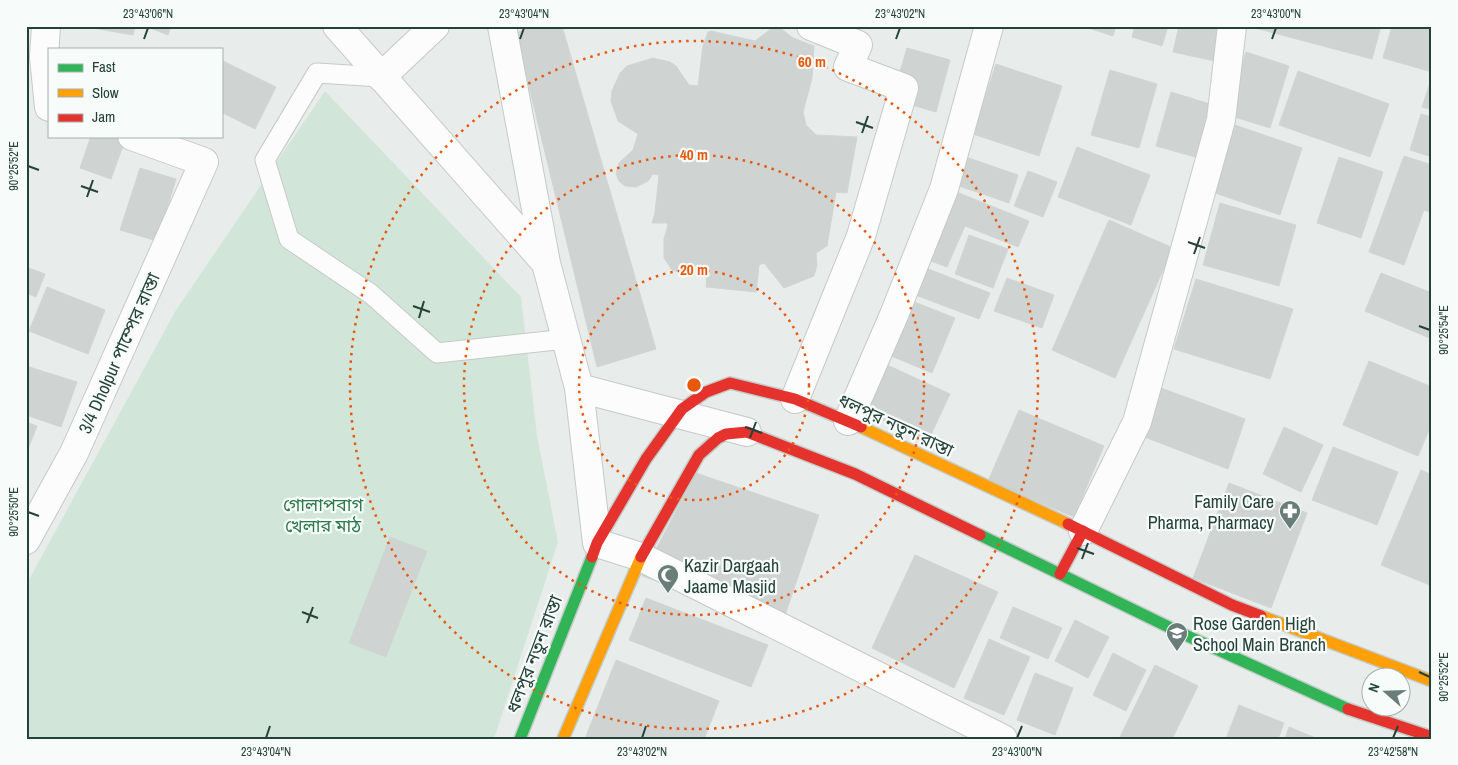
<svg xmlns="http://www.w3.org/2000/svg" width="1458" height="765" font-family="'Archivo Narrow','Noto Sans Bengali',sans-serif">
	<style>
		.green { fill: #d1e6d8 }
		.building { fill: #cfd4d2; stroke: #d1d6d4 }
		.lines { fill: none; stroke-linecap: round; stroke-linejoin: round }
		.lane-casing { stroke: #c5cac8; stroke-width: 21 }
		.street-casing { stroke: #c5cac8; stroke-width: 30 }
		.fast-casing { stroke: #c3cbc8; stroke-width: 14 }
		.slow-casing { stroke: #c3cbc8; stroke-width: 14 }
		.jam-casing { stroke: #c3cbc8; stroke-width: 14 }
		.lane { stroke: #fcfcfc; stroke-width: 19 }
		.street { stroke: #fcfcfc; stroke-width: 28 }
		.fast { stroke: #30b455; stroke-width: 11 }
		.slow { stroke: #ff9f0a; stroke-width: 11 }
		.jam { stroke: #e5322d; stroke-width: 11 }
		.ticks { fill: none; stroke: #24423a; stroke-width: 2 }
		.ring { fill: none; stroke: #e8590c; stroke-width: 2.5; stroke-dasharray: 2.5 5 }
		.labels { text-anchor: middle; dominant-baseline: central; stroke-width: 4.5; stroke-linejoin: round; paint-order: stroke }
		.street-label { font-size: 18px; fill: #24423a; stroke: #f7fbf9 }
		.poi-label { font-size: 18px; fill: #24423a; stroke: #f7fbf9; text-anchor: start }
		.park-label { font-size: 18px; fill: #2d7a4b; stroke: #f7fbf9 }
		.centre { fill: #e8590c; stroke: #f7fbf9; stroke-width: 2.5 }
		.ring-label { font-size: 15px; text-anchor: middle; font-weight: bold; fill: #e8590c; stroke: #f7fbf9; stroke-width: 4.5; stroke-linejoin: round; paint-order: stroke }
		.neatline { fill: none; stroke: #24423a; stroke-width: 2 }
		.ticks-label { font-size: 12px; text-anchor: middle; fill: #24423a }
	</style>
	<rect width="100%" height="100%" fill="#e8edeb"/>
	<!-- green -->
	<path class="green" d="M 325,91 L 521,297 L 537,436 L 558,542 L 494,739 L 26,739 L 26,585 L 176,310 Z"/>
	<!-- building -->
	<g class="building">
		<path d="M 94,26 L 135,26 L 133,35 L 93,28 Z"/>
		<path d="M 145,26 L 171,26 L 168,35 Z"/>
		<path d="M 532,26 L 562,26 L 656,349 L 597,367 L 516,33 Z"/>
		<path d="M 1082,26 L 1116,26 L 1113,36 Z"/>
		<path d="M 1135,26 L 1168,26 L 1162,46 L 1132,37 Z"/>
		<path d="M 1179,26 L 1223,26 L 1215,61 L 1173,52 Z"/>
		<path d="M 1256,26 L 1381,26 L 1372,59 L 1255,28 Z"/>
		<path d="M 1392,26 L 1432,26 L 1432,72 L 1383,58 Z"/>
		<path d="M 779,27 L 793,38 L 814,46 L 812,78 L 803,112 L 806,125 L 816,135 L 857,137 L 847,193 L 836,192 L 827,246 L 816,253 L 817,265 L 814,276 L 784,288 L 764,263 L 759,265 L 756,292 L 706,287 L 708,264 L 696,271 L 679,272 L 672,270 L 664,258 L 664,239 L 668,225 L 667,223 L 652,223 L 655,213 L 659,175 L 653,174 L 648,181 L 636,187 L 625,186 L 619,181 L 616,174 L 619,163 L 633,150 L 638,134 L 618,121 L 611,101 L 612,91 L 620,73 L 627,66 L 653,58 L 670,62 L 676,66 L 689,85 L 698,86 L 703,46 L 708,32 L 711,31 L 755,41 L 772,28 Z"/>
		<path d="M 907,48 L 950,60 L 936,112 L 892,99 Z"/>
		<path d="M 1246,52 L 1289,66 L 1270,128 L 1225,114 Z"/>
		<path d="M 221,60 L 276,87 L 255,129 L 221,112 Z"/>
		<path d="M 996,64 L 1062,86 L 1039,156 L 973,134 Z"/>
		<path d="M 1110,70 L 1157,84 L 1139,148 L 1091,135 Z"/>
		<path d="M 1298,71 L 1389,104 L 1370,157 L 1279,125 Z"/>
		<path d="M 1431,80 L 1432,80 L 1432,110 L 1422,107 Z"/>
		<path d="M 1171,92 L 1210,104 L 1195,157 L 1156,146 Z"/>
		<path d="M 1421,114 L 1432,117 L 1432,157 L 1410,150 Z"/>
		<path d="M 1235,125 L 1302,148 L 1280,215 L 1212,192 Z"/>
		<path d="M 91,136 L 115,136 L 125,140 L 111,179 L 80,168 Z"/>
		<path d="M 1077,147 L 1150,175 L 1131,225 L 1058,197 Z"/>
		<path d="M 963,156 L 1018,175 L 1009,203 L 953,184 Z"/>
		<path d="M 1404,156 L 1432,165 L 1432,213 L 1424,210 L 1404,265 L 1369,252 Z"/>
		<path d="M 1339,157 L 1383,172 L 1361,238 L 1317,223 Z"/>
		<path d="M 140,168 L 176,179 L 157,241 L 120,230 Z"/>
		<path d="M 1028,171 L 1057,182 L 1043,217 L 1014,206 Z"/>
		<path d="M 949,189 L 1029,221 L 1018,247 L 965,226 L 947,267 L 923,258 Z"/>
		<path d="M 1220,203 L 1296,225 L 1279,286 L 1203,265 Z"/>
		<path d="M 1109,220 L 1173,248 L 1115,378 L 1052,350 Z"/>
		<path d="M 969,235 L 1008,249 L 993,288 L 955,274 Z"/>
		<path d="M 26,267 L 45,274 L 36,297 L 26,293 Z"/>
		<path d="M 923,267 L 990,293 L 979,319 L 913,294 Z"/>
		<path d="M 1381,273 L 1432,293 L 1432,339 L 1365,311 Z"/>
		<path d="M 1007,278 L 1054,295 L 1042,328 L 994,311 Z"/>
		<path d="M 1196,279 L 1293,309 L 1270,379 L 1174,349 Z"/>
		<path d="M 47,287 L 105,310 L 88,354 L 29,331 Z"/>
		<path d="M 907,299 L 955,318 L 932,373 L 884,353 Z"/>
		<path d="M 1369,361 L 1432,387 L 1432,423 L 1418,456 L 1343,425 Z"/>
		<path d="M 885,364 L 950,394 L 928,441 L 863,411 Z"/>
		<path d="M 26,366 L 77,382 L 61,427 L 26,415 Z"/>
		<path d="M 1161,388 L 1245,419 L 1228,469 L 1142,436 Z"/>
		<path d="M 1019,410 L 1104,446 L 1074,517 L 988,481 Z"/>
		<path d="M 26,422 L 37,426 L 26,454 Z"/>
		<path d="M 1284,427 L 1323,445 L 1301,492 L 1263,474 Z"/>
		<path d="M 1333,447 L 1398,472 L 1377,525 L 1312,500 Z"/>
		<path d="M 1421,470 L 1432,475 L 1432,586 L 1381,565 Z"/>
		<path d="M 696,473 L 819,515 L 782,624 L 642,576 Z"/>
		<path d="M 1229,483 L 1307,513 L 1271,608 L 1193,578 Z"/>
		<path d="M 390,537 L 427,551 L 386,657 L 349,643 Z"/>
		<path d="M 915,555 L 998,592 L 954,688 L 872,648 Z"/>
		<path d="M 646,598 L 768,645 L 751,687 L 629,640 Z"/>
		<path d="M 1013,607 L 1062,628 L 1048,659 L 1000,638 Z"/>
		<path d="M 1075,620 L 1109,637 L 1088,678 L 1055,661 Z"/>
		<path d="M 989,639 L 1030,657 L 1004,715 L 964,698 Z"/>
		<path d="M 1113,653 L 1146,670 L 1126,711 L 1093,695 Z"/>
		<path d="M 616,660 L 719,701 L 704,739 L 585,739 Z"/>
		<path d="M 1155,665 L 1198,686 L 1172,739 L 1119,739 Z"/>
		<path d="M 1035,673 L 1073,688 L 1055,735 L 1017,720 Z"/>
		<path d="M 1239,705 L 1284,723 L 1278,739 L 1226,739 Z"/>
		<path d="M 1289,727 L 1318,739 L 1285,739 Z"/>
	</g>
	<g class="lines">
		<!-- lane casing -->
		<g class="lane-casing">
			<path id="lane" d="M 381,77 L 317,73 L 265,160 L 289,239 L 371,294 L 437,353 L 566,339"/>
		</g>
		<!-- street casing -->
		<g class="street-casing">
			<g id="street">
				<path d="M 46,26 L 44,57 L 49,107"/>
				<path d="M 337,26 L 545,262"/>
				<path d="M 502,26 L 546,263 L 579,388 L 597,543 L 641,557 L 1003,739"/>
				<path d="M 381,77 L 435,26"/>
				<path d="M 579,388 L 747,432"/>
				<path d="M 795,399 L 861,236 L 904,88 L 848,67 L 858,45 L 811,26"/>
				<path d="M 848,421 L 894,315 L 944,189 L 989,26"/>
				<path d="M 1083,531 L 1137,422 L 1221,120 L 1232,26"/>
				<path d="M 26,540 L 74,453 L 204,162 L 132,136"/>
			</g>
		</g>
		<!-- fast casing -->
		<g class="fast-casing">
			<g id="fast">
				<path d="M 980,535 L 1181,633 L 1348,709"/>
				<path d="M 520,739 L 592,557"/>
			</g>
		</g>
		<!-- slow casing -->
		<g class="slow-casing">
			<g id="slow">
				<path d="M 861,427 L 1068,524"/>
				<path d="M 1261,616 L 1432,681"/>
				<path d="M 563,739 L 641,557"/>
			</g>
		</g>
		<!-- jam casing -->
		<g class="jam-casing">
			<g id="jam">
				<path d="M 1068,524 L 1232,605 L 1261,616"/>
				<path d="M 592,557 L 597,543 L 646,459 L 682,409 L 706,392 L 730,383 L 795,399 L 861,427"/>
				<path d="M 641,557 L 699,455 L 718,438 L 726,434 L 747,432 L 855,474 L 980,535"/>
				<path d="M 1060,574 L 1083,531"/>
				<path d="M 1348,709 L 1432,737"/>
			</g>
		</g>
		<!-- lane -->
		<use href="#lane" class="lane"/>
		<!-- street -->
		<use href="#street" class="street"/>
		<!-- fast -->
		<use href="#fast" class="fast"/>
		<!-- slow -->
		<use href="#slow" class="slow"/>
		<!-- jam -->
		<use href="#jam" class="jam"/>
	</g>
	<!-- ticks -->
	<path class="ticks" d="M 144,39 L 148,28M 520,39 L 524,28M 896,39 L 900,28M 1272,39 L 1276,28M 856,122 L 873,128M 862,133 L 868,116M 28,166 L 39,170M 81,186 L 98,192M 87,197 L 93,180M 1188,242 L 1205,248M 1194,254 L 1200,237M 413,306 L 430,312M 419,318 L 424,301M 1419,326 L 1430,330M 745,427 L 762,433M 750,438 L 756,422M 28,512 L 39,516M 1077,548 L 1094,554M 1082,559 L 1088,543M 302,612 L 318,618M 307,623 L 313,607M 1419,672 L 1430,677M 266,738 L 270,726M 642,738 L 646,726M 1017,738 L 1022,726M 1393,738 L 1398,726"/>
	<!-- distance rings -->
	<g class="ring">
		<circle cx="694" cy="385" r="115"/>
		<circle cx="694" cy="385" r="230"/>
		<circle cx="694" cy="385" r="344"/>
	</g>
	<!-- icons -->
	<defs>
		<g id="pharmacy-pin" transform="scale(1.125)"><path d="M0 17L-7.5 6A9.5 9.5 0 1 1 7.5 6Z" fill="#697e78" stroke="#f7fbf9"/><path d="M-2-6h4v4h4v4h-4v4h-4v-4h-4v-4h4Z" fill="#fff"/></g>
		<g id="mosque-pin" transform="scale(1.125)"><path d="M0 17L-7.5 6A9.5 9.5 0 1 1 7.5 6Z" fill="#697e78" stroke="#f7fbf9"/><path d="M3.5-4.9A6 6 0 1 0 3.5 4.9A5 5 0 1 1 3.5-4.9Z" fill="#fff"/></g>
		<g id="school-pin" transform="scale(1.125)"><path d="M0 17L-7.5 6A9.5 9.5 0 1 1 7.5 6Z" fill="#697e78" stroke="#f7fbf9"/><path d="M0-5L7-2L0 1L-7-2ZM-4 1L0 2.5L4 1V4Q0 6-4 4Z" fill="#fff"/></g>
	</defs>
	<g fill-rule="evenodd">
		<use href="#pharmacy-pin" x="1290" y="511"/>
		<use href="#mosque-pin" x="668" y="575"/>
		<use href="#school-pin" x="1177" y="633"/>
	</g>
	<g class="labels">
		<!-- street labels -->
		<g class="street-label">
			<text transform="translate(119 353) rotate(-66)">3/4 Dholpur পাম্পের রাস্তা</text>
			<text transform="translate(896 425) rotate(25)">ধলপুর নতুন রাস্তা</text>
			<text transform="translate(534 654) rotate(-69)">ধলপুর নতুন রাস্তা</text>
		</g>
		<!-- poi labels -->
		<g class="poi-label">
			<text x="1274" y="501" text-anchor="end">Family Care<tspan x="1274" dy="21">Pharma, Pharmacy</tspan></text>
			<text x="684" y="565">Kazir Dargaah<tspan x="684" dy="21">Jaame Masjid</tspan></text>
			<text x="1193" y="623">Rose Garden High<tspan x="1193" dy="21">School Main Branch</tspan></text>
		</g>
		<!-- park labels -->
		<g class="park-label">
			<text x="323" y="504">গোলাপবাগ<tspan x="323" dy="21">খেলার মাঠ</tspan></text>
		</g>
	</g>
	<circle cx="694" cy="385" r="8" class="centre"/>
	<g class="ring-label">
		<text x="812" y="67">60 m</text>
		<text x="694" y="160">40 m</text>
		<text x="694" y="275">20 m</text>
	</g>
	<!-- border -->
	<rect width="1458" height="765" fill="none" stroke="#f7fbf9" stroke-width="55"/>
	<!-- legend -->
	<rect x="48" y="48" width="175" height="90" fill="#f7fbf9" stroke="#a3b1ad"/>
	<rect x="58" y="64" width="25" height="8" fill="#30b455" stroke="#a3b1ad"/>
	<text x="92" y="72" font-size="15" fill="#24423a">Fast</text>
	<rect x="58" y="89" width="25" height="8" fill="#ff9f0a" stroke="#a3b1ad"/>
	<text x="92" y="98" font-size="15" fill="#24423a">Slow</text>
	<rect x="58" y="114" width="25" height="8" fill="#e5322d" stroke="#a3b1ad"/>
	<text x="92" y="122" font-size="15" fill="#24423a">Jam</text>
	<!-- north arrow -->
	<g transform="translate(1386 692) rotate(290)"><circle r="24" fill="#f7fbf9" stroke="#a3b1ad"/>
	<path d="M0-4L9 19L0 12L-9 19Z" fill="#697e78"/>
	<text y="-8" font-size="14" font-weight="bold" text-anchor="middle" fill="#24423a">N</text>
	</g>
	<rect x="28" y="28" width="1402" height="710" class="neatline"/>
	<g class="ticks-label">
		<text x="148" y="18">23°43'06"N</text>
		<text x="524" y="18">23°43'04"N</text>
		<text x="900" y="18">23°43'02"N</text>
		<text x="1276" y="18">23°43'00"N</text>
		<text transform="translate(14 166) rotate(-90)" y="4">90°25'52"E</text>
		<text transform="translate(1444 330) rotate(-90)" y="4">90°25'54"E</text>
		<text transform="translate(14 512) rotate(-90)" y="4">90°25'50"E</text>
		<text transform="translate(1444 677) rotate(-90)" y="4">90°25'52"E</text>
		<text x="266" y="756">23°43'04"N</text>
		<text x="642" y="756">23°43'02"N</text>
		<text x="1017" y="756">23°43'00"N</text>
		<text x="1393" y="756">23°42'58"N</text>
	</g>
</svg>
